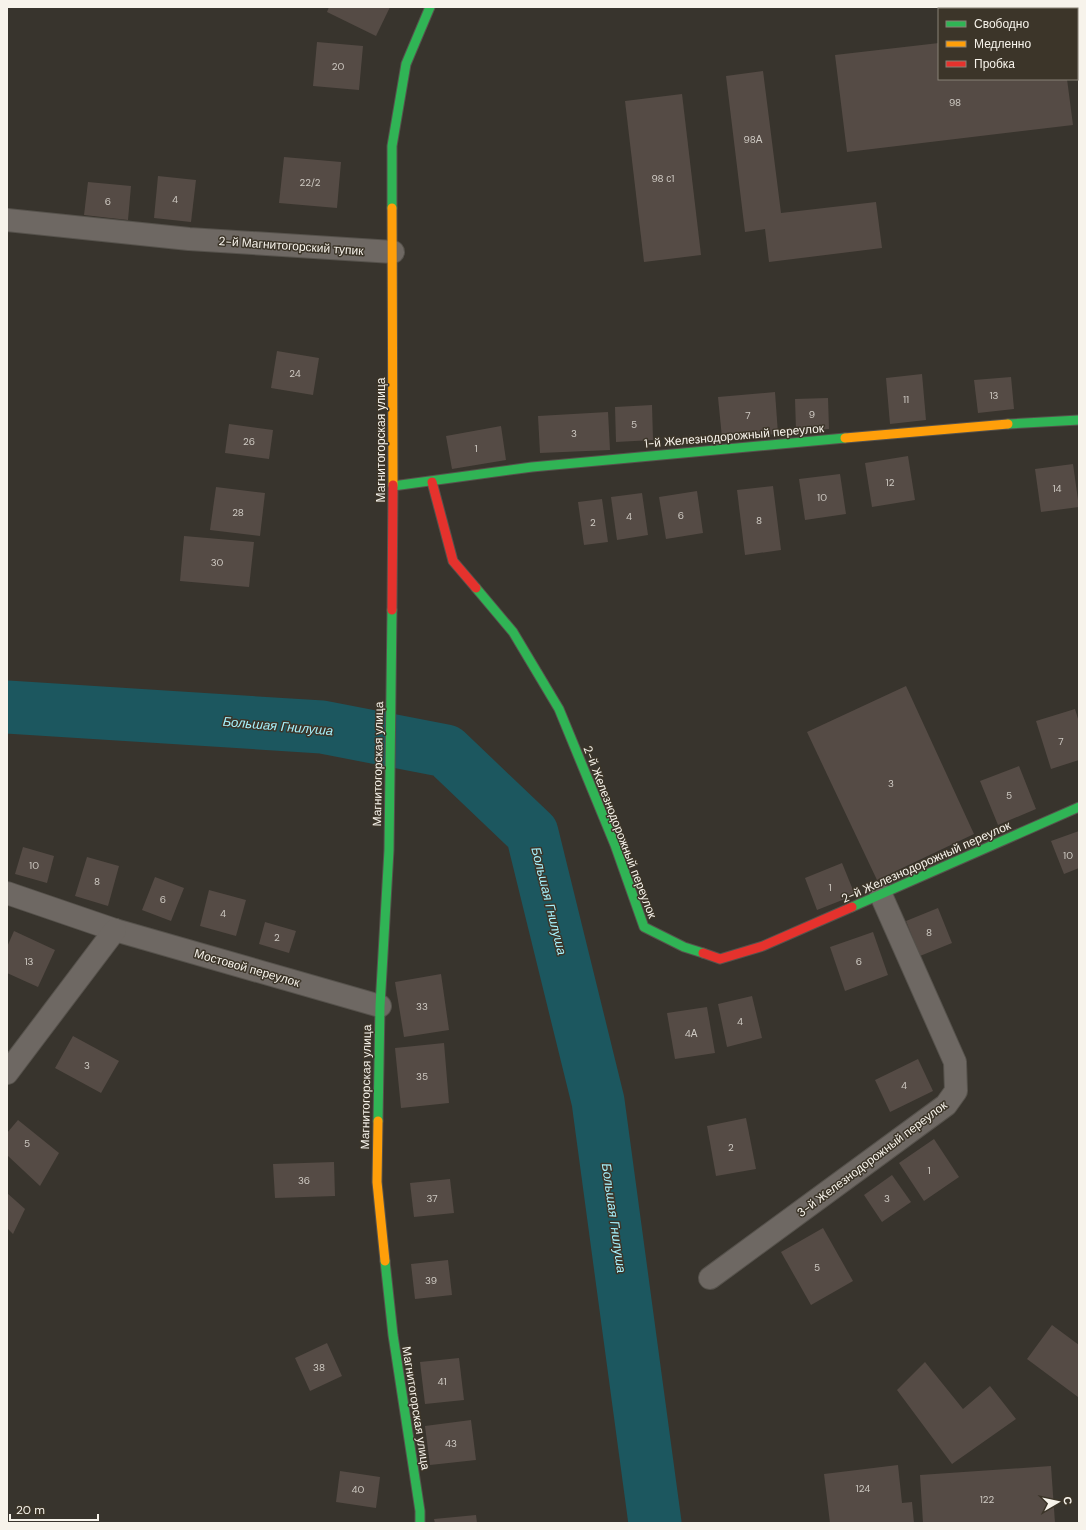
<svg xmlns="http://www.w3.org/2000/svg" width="1086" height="1530" font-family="'DM Sans',sans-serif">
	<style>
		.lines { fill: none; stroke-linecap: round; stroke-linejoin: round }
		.river { stroke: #1c575f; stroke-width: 53 }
		.building { fill: #554b45 }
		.street-casing { stroke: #56524c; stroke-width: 24 }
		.fast-casing { stroke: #56524c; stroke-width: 11 }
		.slow-casing { stroke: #56524c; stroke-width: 11 }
		.jam-casing { stroke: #56524c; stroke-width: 11 }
		.street { stroke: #6e6863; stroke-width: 22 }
		.fast { stroke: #30b455; stroke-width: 9 }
		.slow { stroke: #ff9f0a; stroke-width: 9 }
		.jam { stroke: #e5322d; stroke-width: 9 }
		.labels { text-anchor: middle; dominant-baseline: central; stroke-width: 3; stroke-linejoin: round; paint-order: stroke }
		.number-label { font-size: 10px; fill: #cec9c2 }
		.street-label { font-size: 12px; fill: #f7f3eb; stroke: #3c3529 }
		.water-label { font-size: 13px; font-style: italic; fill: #a6f2fd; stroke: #3c3529 }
	</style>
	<rect width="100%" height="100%" fill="#38342d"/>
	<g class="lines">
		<!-- river -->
		<path class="river" d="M 7,707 L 322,727 L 446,751 L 532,833 L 598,1101 L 655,1523"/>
	</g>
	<!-- building -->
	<g class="building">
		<path d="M 329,7 L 390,7 L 376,36 L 327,12 Z"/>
		<path d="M 317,42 L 363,46 L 359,90 L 313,86 Z"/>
		<path d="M 939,43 L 939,79 L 1067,79 L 1073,125 L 847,152 L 835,55 Z"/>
		<path d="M 763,71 L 781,213 L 876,202 L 882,248 L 769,262 L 765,229 L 745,232 L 726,76 Z"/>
		<path d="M 682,94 L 701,255 L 644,262 L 625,101 Z"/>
		<path d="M 284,157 L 341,162 L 337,208 L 279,203 Z"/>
		<path d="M 158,176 L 196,180 L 191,222 L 154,218 Z"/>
		<path d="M 88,182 L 131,186 L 128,220 L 84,215 Z"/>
		<path d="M 277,351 L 319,358 L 313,395 L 271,388 Z"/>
		<path d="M 922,374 L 926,420 L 890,424 L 886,378 Z"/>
		<path d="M 1011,377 L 1014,409 L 978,413 L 974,380 Z"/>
		<path d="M 775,392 L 778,434 L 722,438 L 718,397 Z"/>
		<path d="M 828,398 L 829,429 L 796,431 L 795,399 Z"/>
		<path d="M 652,405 L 653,440 L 616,442 L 615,407 Z"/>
		<path d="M 608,412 L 610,450 L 540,453 L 538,416 Z"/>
		<path d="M 229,424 L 273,430 L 269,459 L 225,453 Z"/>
		<path d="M 501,426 L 506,460 L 452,469 L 446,436 Z"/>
		<path d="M 908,456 L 915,500 L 872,507 L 865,463 Z"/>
		<path d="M 1073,464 L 1079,507 L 1041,512 L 1035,469 Z"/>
		<path d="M 840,474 L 846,514 L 805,520 L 799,479 Z"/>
		<path d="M 773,486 L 781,550 L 745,555 L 737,490 Z"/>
		<path d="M 216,487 L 265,493 L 260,536 L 210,530 Z"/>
		<path d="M 697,491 L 703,533 L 666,539 L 659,497 Z"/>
		<path d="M 642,493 L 648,535 L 617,540 L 611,497 Z"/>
		<path d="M 602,499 L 608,542 L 584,545 L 578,502 Z"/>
		<path d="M 184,536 L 254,542 L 249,587 L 180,581 Z"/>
		<path d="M 906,686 L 974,834 L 877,880 L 807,732 Z"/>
		<path d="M 1075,709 L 1079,722 L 1079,760 L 1051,769 L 1036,721 Z"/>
		<path d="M 1019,766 L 1036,809 L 998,825 L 980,781 Z"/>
		<path d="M 1079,831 L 1079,868 L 1064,874 L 1051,841 Z"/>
		<path d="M 23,847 L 54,856 L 47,883 L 15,874 Z"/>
		<path d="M 87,857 L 119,866 L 108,906 L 75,896 Z"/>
		<path d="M 842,863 L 855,895 L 817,910 L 805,878 Z"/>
		<path d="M 155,877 L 184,888 L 171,921 L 142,910 Z"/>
		<path d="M 209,890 L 246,900 L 236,936 L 200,926 Z"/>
		<path d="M 938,908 L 952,943 L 920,956 L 906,921 Z"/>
		<path d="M 265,922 L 296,931 L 289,953 L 259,944 Z"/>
		<path d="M 14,931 L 55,950 L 38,987 L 7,973 L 7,947 Z"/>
		<path d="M 873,932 L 888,975 L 845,991 L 830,947 Z"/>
		<path d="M 441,974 L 449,1030 L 404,1037 L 395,982 Z"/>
		<path d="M 752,996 L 762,1038 L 727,1047 L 718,1004 Z"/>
		<path d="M 707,1007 L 715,1053 L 675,1059 L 667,1013 Z"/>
		<path d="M 73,1036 L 119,1061 L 101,1093 L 55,1068 Z"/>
		<path d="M 444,1043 L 449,1103 L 401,1108 L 395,1048 Z"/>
		<path d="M 918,1059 L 933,1091 L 890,1112 L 875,1080 Z"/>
		<path d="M 746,1118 L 756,1169 L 716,1176 L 707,1126 Z"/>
		<path d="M 18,1120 L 59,1153 L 40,1186 L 7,1155 L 7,1133 Z"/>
		<path d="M 934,1139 L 959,1177 L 924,1201 L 899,1163 Z"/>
		<path d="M 334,1162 L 335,1196 L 275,1198 L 273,1164 Z"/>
		<path d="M 892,1175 L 911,1202 L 882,1222 L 864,1195 Z"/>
		<path d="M 450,1179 L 454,1213 L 414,1217 L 410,1183 Z"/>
		<path d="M 7,1193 L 25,1209 L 13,1234 L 7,1228 Z"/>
		<path d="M 823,1228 L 853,1281 L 811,1305 L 781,1252 Z"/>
		<path d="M 448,1260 L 452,1295 L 415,1299 L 411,1264 Z"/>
		<path d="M 1052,1325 L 1079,1345 L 1078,1397 L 1027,1359 Z"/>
		<path d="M 327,1343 L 342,1376 L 310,1391 L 295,1358 Z"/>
		<path d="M 459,1358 L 464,1400 L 425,1404 L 420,1362 Z"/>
		<path d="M 925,1362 L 963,1409 L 990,1386 L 1016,1419 L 952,1464 L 897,1390 Z"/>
		<path d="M 471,1420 L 476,1460 L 430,1465 L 425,1426 Z"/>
		<path d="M 898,1465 L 902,1503 L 912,1502 L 914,1523 L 830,1523 L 824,1474 Z"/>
		<path d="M 1051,1466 L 1055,1523 L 923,1523 L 920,1475 Z"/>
		<path d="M 340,1471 L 380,1477 L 376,1508 L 336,1502 Z"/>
		<path d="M 476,1515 L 477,1523 L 435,1523 L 434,1519 Z"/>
	</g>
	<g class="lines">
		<!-- street casing -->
		<g class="street-casing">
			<g id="street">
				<path d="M 7,220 L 189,239 L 393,252"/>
				<path d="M 7,893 L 115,930 L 380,1006"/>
				<path d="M 7,1073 L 115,930"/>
				<path d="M 710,1278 L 946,1105 L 956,1091 L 955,1062 L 881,895"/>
			</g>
		</g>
		<!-- fast casing -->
		<g class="fast-casing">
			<g id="fast">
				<path d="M 392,208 L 392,146 L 406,64 L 430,7"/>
				<path d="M 1008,424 L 1079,420"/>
				<path d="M 393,486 L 532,467 L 845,438"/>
				<path d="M 476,588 L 513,632 L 559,709 L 615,845 L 644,927 L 684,947 L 703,953"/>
				<path d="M 852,907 L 1079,807"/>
				<path d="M 378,1121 L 380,1006 L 389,850 L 392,610"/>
				<path d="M 385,1261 L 393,1335 L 420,1511 L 420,1523"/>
			</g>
		</g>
		<!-- slow casing -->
		<g class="slow-casing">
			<g id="slow">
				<path d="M 392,208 L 393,485"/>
				<path d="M 845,438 L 1008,424"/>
				<path d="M 378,1121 L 377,1182 L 385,1261"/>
			</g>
		</g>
		<!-- jam casing -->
		<g class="jam-casing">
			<g id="jam">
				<path d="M 432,482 L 453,561 L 476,588"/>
				<path d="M 392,610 L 393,485"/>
				<path d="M 703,953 L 720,959 L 763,946 L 852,907"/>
			</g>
		</g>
		<!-- street -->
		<use href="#street" class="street"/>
		<!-- fast -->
		<use href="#fast" class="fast"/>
		<!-- slow -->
		<use href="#slow" class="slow"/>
		<!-- jam -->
		<use href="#jam" class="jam"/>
	</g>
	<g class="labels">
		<!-- number labels -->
		<g class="number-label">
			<text x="338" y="66">20</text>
			<text x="955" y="102">98</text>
			<text x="753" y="139">98А</text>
			<text x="663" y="178">98 с1</text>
			<text x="310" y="182">22/2</text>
			<text x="175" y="199">4</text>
			<text x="108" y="201">6</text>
			<text x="295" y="373">24</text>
			<text x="994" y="395">13</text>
			<text x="906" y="399">11</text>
			<text x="812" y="414">9</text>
			<text x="748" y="415">7</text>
			<text x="634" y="424">5</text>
			<text x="574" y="433">3</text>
			<text x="249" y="441">26</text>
			<text x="476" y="448">1</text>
			<text x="890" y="482">12</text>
			<text x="1057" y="488">14</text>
			<text x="822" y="497">10</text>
			<text x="238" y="512">28</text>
			<text x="681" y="515">6</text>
			<text x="629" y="516">4</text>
			<text x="759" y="520">8</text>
			<text x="593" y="522">2</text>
			<text x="217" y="562">30</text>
			<text x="1061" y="741">7</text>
			<text x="891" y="783">3</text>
			<text x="1009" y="795">5</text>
			<text x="1068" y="855">10</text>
			<text x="34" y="865">10</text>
			<text x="97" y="881">8</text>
			<text x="830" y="887">1</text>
			<text x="163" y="899">6</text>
			<text x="223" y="913">4</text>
			<text x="929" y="932">8</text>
			<text x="277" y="937">2</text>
			<text x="29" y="961">13</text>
			<text x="859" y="961">6</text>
			<text x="422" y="1006">33</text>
			<text x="740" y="1021">4</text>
			<text x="691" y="1033">4А</text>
			<text x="87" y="1065">3</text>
			<text x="422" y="1076">35</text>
			<text x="904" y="1085">4</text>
			<text x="27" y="1143">5</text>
			<text x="731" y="1147">2</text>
			<text x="929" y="1170">1</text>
			<text x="304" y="1180">36</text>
			<text x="432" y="1198">37</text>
			<text x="887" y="1198">3</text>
			<text x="817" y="1267">5</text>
			<text x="431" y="1280">39</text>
			<text x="319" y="1367">38</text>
			<text x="442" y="1381">41</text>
			<text x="451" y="1443">43</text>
			<text x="863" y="1488">124</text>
			<text x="358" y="1489">40</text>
			<text x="987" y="1499">122</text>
		</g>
		<!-- street labels -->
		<g class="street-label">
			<text transform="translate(291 246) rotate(4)">2-й Магнитогорский тупик</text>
			<text transform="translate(734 436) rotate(-5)">1-й Железнодорожный переулок</text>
			<text transform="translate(381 440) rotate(-90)">Магнитогорская улица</text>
			<text transform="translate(378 764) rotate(-89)">Магнитогорская улица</text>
			<text transform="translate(620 832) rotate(69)">2-й Железнодорожный переулок</text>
			<text transform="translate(926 862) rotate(-24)">2-й Железнодорожный переулок</text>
			<text transform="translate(247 968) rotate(16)">Мостовой переулок</text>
			<text transform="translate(366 1087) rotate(-89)">Магнитогорская улица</text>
			<text transform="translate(872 1159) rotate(-37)">3-й Железнодорожный переулок</text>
			<text transform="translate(416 1408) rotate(81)">Магнитогорская улица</text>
		</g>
		<!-- water labels -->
		<g class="water-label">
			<text transform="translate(278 726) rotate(5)">Большая Гнилуша</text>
			<text transform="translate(549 901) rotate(76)">Большая Гнилуша</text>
			<text transform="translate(614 1218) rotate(82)">Большая Гнилуша</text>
		</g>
	</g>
	<!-- border -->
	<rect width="1086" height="1530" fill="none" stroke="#f7f3eb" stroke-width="16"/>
	<!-- legend -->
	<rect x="938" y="8" width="140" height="72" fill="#3c3529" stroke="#878177"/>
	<rect x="946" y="21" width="20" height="6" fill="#30b455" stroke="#878177"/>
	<text x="974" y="28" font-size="12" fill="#f7f3eb">Свободно</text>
	<rect x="946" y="41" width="20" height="6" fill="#ff9f0a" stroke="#878177"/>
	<text x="974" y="48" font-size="12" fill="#f7f3eb">Медленно</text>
	<rect x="946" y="61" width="20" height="6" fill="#e5322d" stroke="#878177"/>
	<text x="974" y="68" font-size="12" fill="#f7f3eb">Пробка</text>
	<!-- north arrow -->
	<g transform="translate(1058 1502) rotate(81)" stroke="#3c3529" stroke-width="3" paint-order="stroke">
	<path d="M0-3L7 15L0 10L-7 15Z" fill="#f7f3eb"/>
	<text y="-6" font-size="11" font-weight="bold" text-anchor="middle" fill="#f7f3eb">С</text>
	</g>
	<!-- scale -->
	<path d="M10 1514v6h88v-6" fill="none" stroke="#f7f3eb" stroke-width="2"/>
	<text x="16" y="1514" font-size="12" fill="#f7f3eb" stroke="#3c3529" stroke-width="3" paint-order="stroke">20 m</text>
</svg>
